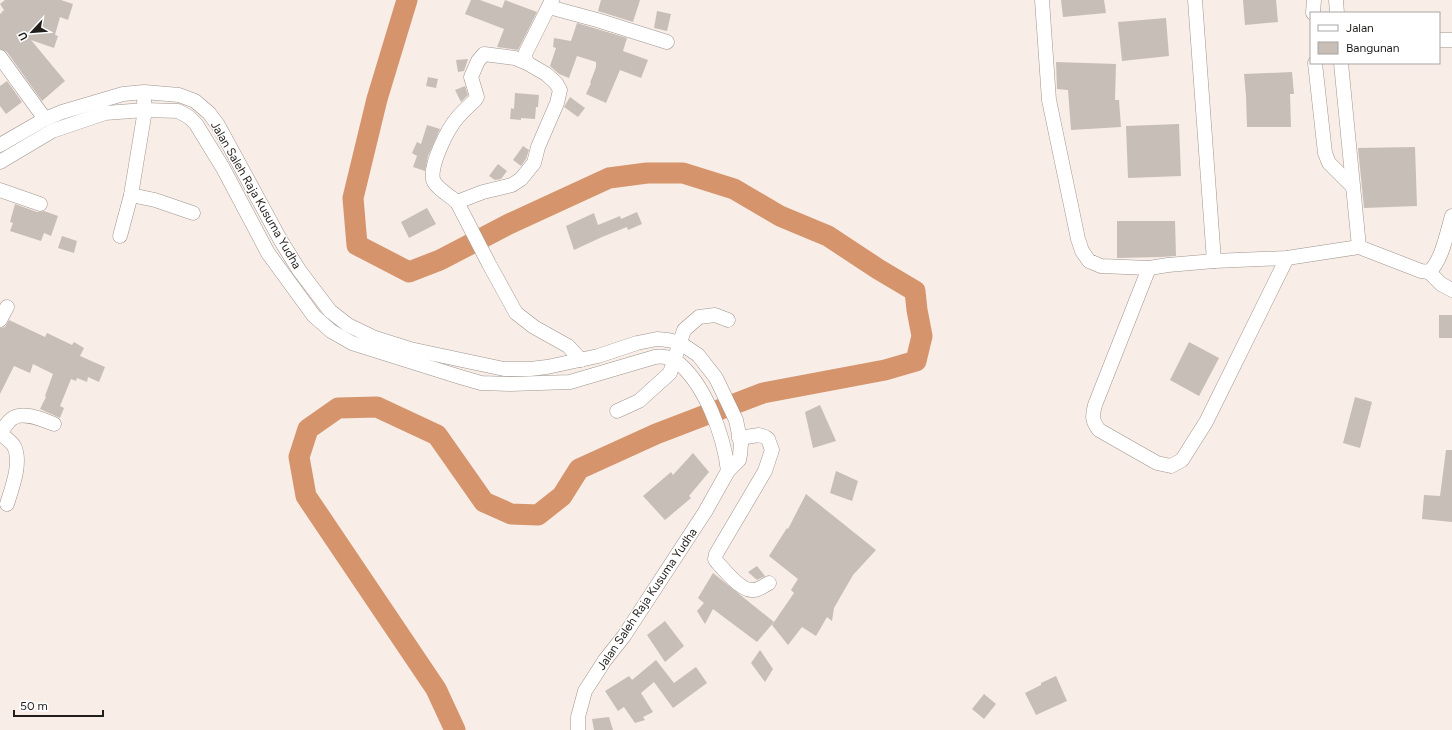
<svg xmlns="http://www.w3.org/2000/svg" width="1452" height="730" font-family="Figtree,sans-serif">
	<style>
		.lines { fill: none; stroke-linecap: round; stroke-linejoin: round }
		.river { stroke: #d5946b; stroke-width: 21 }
		.building { fill: #c8beb8 }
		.minor-casing { stroke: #9f958f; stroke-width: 15 }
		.minor { stroke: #fff; stroke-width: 14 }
		.labels { text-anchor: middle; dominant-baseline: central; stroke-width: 3; stroke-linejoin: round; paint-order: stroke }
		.street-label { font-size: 12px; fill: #221e1c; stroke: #fff }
	</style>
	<rect width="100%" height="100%" fill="#f8ede7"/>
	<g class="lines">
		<!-- river -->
		<path class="river" d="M 407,0 L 377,99 L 353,198 L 357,245 L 409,272 L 440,260 L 509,224 L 609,178 L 647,173 L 683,173 L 734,189 L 780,216 L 828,236 L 878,269 L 915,291 L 917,310 L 922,336 L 916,361 L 885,370 L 763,393 L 656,434 L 579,469 L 562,496 L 538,515 L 511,514 L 484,502 L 437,435 L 377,407 L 338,408 L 308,429 L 299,457 L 306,496 L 436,689 L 455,730"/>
	</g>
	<!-- building -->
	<g class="building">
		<path d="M 5,0 L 61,0 L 73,4 L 68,20 L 60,17 L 55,35 L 58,36 L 54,48 L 31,40 L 65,81 L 42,101 L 7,52 L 0,49 L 0,14 L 4,10 L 0,4 Z"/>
		<path d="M 471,0 L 480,0 L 502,8 L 505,0 L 537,12 L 518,50 L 497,47 L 504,29 L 465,14 Z"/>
		<path d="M 601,0 L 640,0 L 633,22 L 598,11 Z"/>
		<path d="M 1061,0 L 1104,0 L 1106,13 L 1063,17 Z"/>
		<path d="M 1243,0 L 1276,0 L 1278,22 L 1245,25 Z"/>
		<path d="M 657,11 L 671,14 L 667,31 L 654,28 Z"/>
		<path d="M 1166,18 L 1169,56 L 1122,61 L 1118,22 Z"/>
		<path d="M 577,23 L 627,38 L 623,51 L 648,60 L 641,78 L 620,70 L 606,103 L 586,94 L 591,83 L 590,83 L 596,67 L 596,62 L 577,56 L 569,78 L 559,74 L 550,66 L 556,48 L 553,47 L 554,38 L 571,41 Z"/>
		<path d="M 468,59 L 464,71 L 458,72 L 456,60 Z"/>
		<path d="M 1056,62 L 1116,64 L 1115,100 L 1119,100 L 1121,127 L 1071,130 L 1068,90 L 1057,89 Z"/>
		<path d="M 1292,72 L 1294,94 L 1290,94 L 1291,127 L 1247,127 L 1246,96 L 1244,74 Z"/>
		<path d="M 428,77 L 438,79 L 436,88 L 426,86 Z"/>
		<path d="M 7,81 L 22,102 L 6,114 L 0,106 L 0,86 Z"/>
		<path d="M 465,86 L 468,95 L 461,102 L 455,90 Z"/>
		<path d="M 515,93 L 539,95 L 538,107 L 536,107 L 535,119 L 521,118 L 521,120 L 510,119 L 511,108 L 514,109 Z"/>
		<path d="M 570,97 L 585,108 L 578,117 L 564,107 Z"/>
		<path d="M 1179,124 L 1181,176 L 1128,178 L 1126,126 Z"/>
		<path d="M 427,125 L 440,129 L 428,156 L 425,171 L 413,167 L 417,156 L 412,153 L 417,142 L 421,144 Z"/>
		<path d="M 523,146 L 529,150 L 526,159 L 521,166 L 513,160 Z"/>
		<path d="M 1415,147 L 1417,206 L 1364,208 L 1358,148 Z"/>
		<path d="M 498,164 L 507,171 L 501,179 L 495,180 L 489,176 Z"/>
		<path d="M 15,204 L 37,212 L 44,211 L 58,216 L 51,236 L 44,233 L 41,241 L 10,231 L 13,223 L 10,222 Z"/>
		<path d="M 427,208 L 436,224 L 409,238 L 401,222 Z"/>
		<path d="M 637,212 L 642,224 L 628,230 L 627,227 L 602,237 L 574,250 L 566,226 L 594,213 L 598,225 L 620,216 L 621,219 Z"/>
		<path d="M 1117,221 L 1175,221 L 1176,256 L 1161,257 L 1117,258 Z"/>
		<path d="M 62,236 L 77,241 L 74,253 L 58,248 Z"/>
		<rect x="1439" y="315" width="13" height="23"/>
		<path d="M 9,320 L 45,337 L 47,333 L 72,345 L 74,342 L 84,348 L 80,356 L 105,367 L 99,382 L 88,377 L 87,382 L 77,378 L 76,381 L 71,379 L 60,406 L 64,408 L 60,418 L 40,409 L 46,397 L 45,396 L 53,374 L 33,364 L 30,373 L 14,366 L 0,394 L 0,328 L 5,327 Z"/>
		<path d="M 1189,342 L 1219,358 L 1199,396 L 1170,380 Z"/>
		<path d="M 1355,397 L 1372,402 L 1360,448 L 1343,443 Z"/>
		<path d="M 820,405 L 836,441 L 813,448 L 805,412 Z"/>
		<path d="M 1446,450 L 1452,450 L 1452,522 L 1422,519 L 1424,495 L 1440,496 Z"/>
		<path d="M 693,453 L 709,472 L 689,496 L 691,498 L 665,520 L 643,496 L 671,472 L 673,475 Z"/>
		<path d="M 836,471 L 858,481 L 852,501 L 830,493 Z"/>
		<path d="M 806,494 L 876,550 L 853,575 L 834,608 L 832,621 L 827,617 L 816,636 L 802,627 L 788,645 L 772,625 L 794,593 L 791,590 L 798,579 L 769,556 L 787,528 L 788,529 Z"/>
		<path d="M 757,566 L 765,576 L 757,580 L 748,572 Z"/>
		<path d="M 713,573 L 774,622 L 757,642 L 713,609 L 705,624 L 697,611 L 704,603 L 698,598 Z"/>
		<path d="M 665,621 L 684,646 L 665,662 L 647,635 Z"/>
		<path d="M 760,650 L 773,669 L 765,682 L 751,663 Z"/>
		<path d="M 656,660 L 674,683 L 696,667 L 707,683 L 673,708 L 654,682 L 641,693 L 653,712 L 643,717 L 645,720 L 635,723 L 624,707 L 618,711 L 605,691 L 629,676 L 632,680 Z"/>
		<path d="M 1056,676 L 1067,701 L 1036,715 L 1025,693 L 1041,685 L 1041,683 Z"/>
		<path d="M 984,694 L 996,704 L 984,719 L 972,709 Z"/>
		<path d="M 609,717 L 613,730 L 594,730 L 592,719 Z"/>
	</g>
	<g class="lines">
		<!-- minor casing -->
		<g class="minor-casing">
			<g id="minor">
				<path d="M 552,0 L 526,52 L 525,56 L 527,63 L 546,74 L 556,83 L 560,90 L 557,103 L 538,147 L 534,163 L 521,179 L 512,185 L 483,192 L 457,202 L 489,264 L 516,313 L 534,327 L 568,346 L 581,360"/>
				<path d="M 1042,0 L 1049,100 L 1078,239 L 1082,251 L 1089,261 L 1101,266 L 1149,268 L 1168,265 L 1214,261 L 1287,258 L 1359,247 L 1421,271 L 1429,272 C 1442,261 1447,232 1452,216"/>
				<path d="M 1195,0 L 1214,261"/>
				<path d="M 1336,0 L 1337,13"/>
				<path d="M 549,7 L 597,20 L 667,42"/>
				<path d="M 1313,13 L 1314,0"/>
				<path d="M 1439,40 L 1452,40"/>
				<path d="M 0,57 L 45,119"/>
				<path d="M 1315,63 L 1325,153 L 1329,163 L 1352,186"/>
				<path d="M 1341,63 L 1359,247"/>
				<path d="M 0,145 L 45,119 L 62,112 L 123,94 L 144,92 L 179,95 L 195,101 L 209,113 L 218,125 L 281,241 L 299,270 L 330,311 L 348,325 L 375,338 L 410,349 L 504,369 L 530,369 L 547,367 L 598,356 L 637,343 L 657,339 L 668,340 L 680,343 L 698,355 L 716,378 L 736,420 L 741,444 L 740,455 L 739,460 L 728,471 L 705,512 L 624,636 L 605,660 L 585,691 L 578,717 L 578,730"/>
				<path d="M 0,162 L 52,131 L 105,113 L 145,110 L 178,111 L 189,117 L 196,124 L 223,168 L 268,253 L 314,316 L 331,331 L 352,343 L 457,376 L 481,383 L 510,384 L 570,382 L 655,357 C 661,356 671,357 676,361 C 705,383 724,436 728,471"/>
				<path d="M 0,190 L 40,204"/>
				<path d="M 131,195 L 155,200 L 193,213"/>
				<path d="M 457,202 C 450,196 439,190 434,182 C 427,169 448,128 458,117 C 463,111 469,106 475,100 L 477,97 L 471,77 L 478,61 L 484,54 L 515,58 L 527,63"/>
				<path d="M 120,236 L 131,195 L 145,110 L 144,101"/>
				<path d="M 1149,268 L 1095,405 C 1092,416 1092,421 1099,430 L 1157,463 L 1171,466 L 1182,460 L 1206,422 L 1287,258"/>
				<path d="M 1429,272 L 1441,284 L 1452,290"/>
				<path d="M 0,320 L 7,307"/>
				<path d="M 617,411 L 639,401 L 670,373 L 684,330 L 699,317 L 715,315 L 728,320"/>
				<path d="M 0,433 C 4,437 11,441 14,446 C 22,462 12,488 7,504"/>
				<path d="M 0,433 C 4,428 8,421 13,418 C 24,411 43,420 54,424"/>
				<path d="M 739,438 L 759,435 L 765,437 L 768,439 L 772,450 L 765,471 L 716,554 L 715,559 L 717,562 C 724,570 741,590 751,590 C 758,591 763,586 769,583"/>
			</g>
		</g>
		<!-- minor -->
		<use href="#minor" class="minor"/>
	</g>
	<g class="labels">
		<!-- street labels -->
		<g class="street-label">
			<text transform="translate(256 195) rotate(60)">Jalan Saleh Raja Kusuma Yudha</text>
			<text transform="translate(647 599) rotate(-56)">Jalan Saleh Raja Kusuma Yudha</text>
		</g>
	</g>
	<!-- legend -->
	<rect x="1310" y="12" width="130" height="52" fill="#ffffff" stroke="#a7a5a4"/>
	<rect x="1318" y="25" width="20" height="6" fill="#ffffff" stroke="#a7a5a4"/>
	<text x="1346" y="32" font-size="12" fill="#221e1c">Jalan</text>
	<rect x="1318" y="42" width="20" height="12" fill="#c8beb8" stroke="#a7a5a4"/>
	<text x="1346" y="52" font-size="12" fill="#221e1c">Bangunan</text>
	<!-- north arrow -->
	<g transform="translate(32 32) rotate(244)" stroke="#ffffff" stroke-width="3" paint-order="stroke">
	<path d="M0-3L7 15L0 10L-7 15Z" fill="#221e1c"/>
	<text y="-6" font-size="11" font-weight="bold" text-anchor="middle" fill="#221e1c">U</text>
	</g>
	<!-- scale -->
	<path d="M14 710v6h89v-6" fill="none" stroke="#221e1c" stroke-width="2"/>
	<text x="20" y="710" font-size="12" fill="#221e1c" stroke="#ffffff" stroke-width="3" paint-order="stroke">50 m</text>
</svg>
